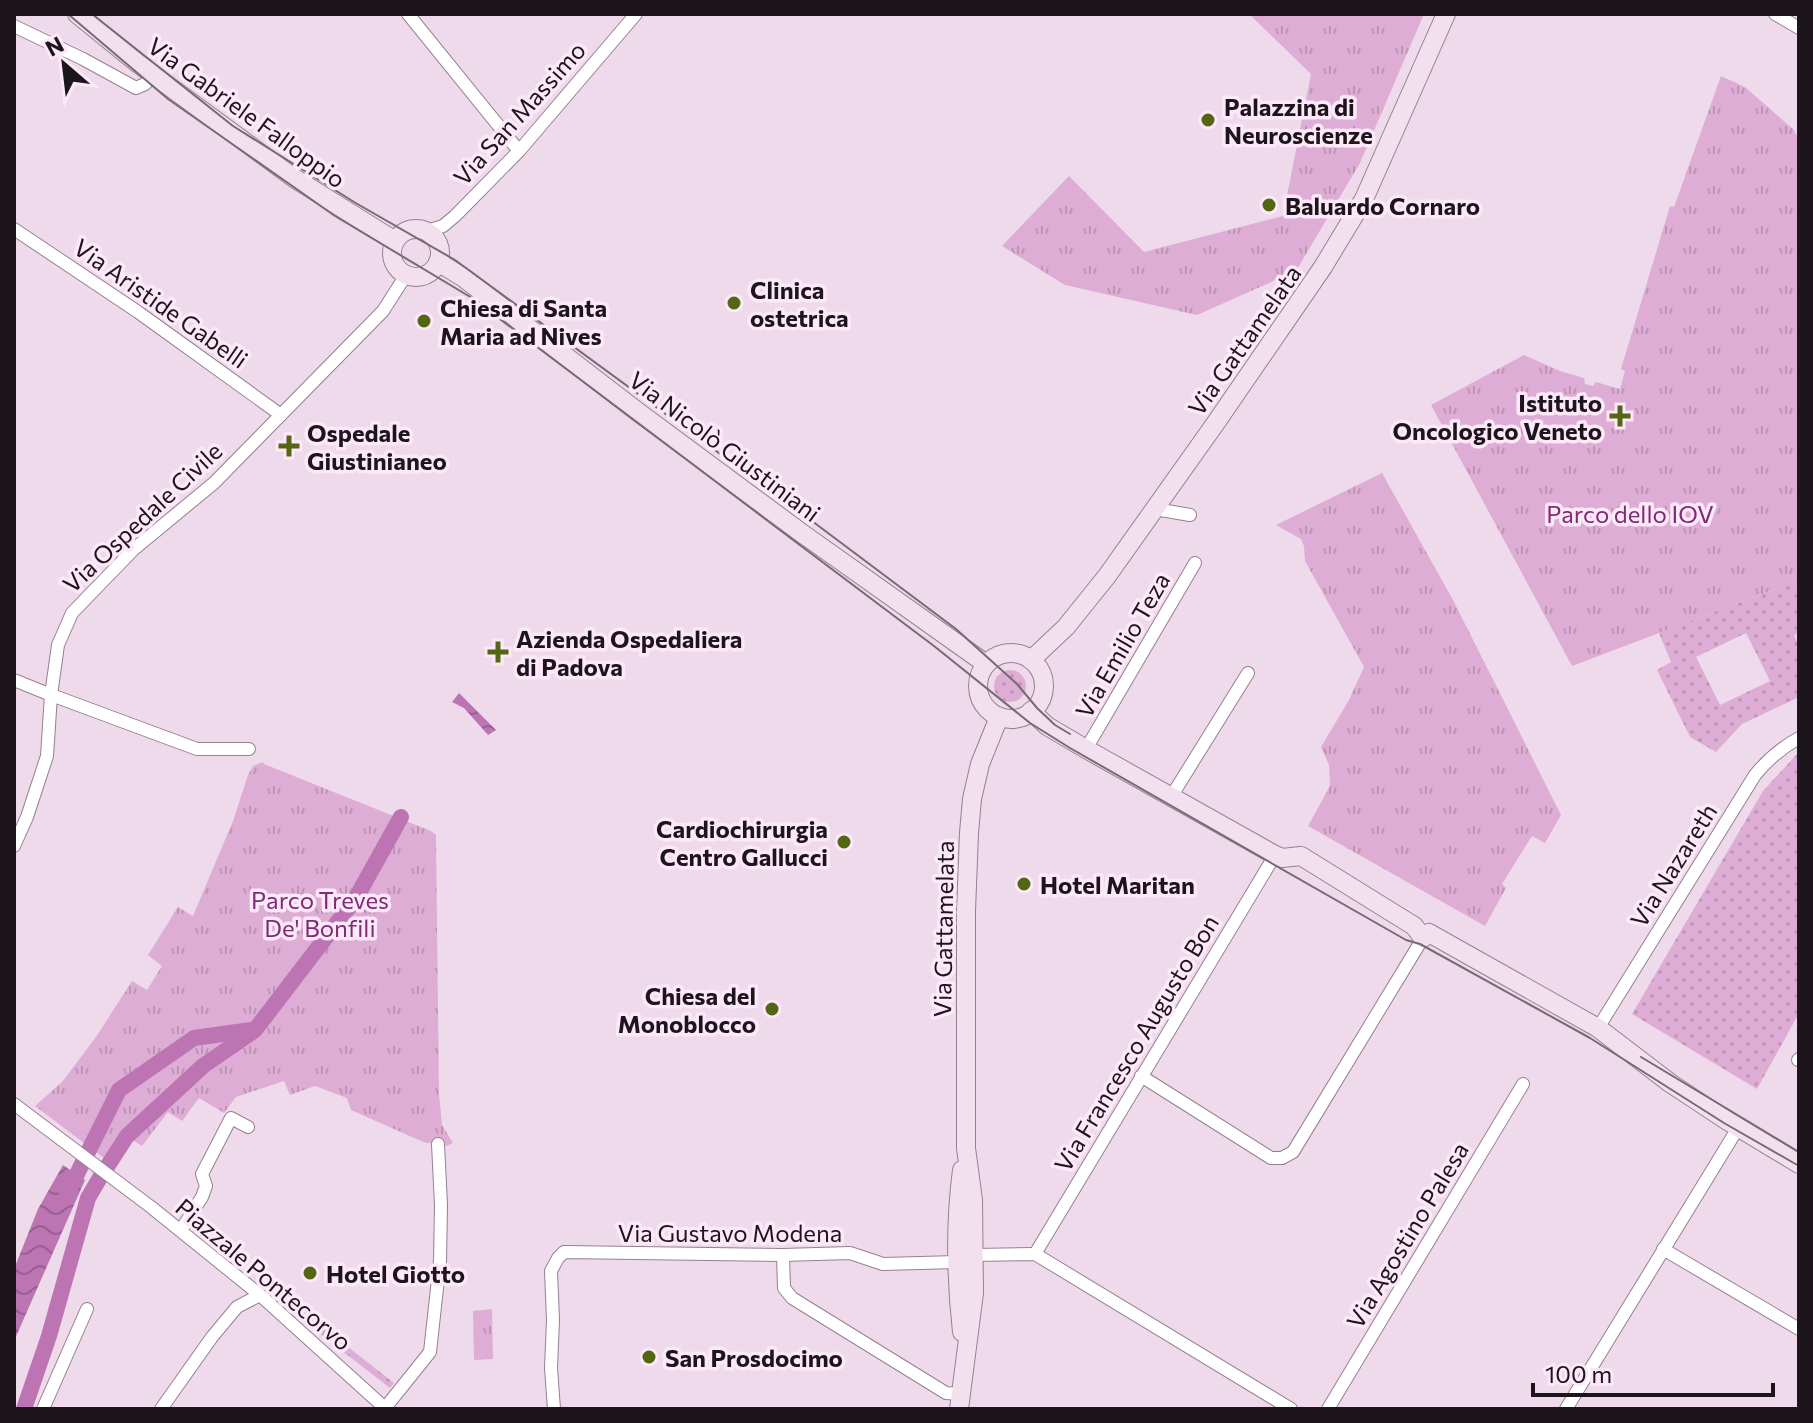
<svg xmlns="http://www.w3.org/2000/svg" width="1813" height="1423" font-family="Commissioner,sans-serif">
	<style>
		.grass { fill: url(#grass-tufts) }
		.garden { fill: url(#garden-dots); fill-rule: evenodd }
		.water { fill: url(#water-waves) }
		.lines { fill: none; stroke-linecap: round; stroke-linejoin: round }
		.canal { stroke: #bc75b2; stroke-width: 16 }
		.street-casing { stroke: #938190; stroke-width: 14 }
		.secondary-casing { stroke: #938190; stroke-width: 20 }
		.street { stroke: #fff; stroke-width: 12 }
		.secondary { stroke: #f2e0ee; stroke-width: 18 }
		.tram { stroke: #776a74; stroke-width: 2 }
		.poi-dot { fill: #536612; stroke: #fce8f8; stroke-width: 3 }
		.labels { text-anchor: middle; dominant-baseline: central; stroke-width: 7; stroke-linejoin: round; paint-order: stroke }
		.poi-label { font-size: 24px; font-weight: bold; fill: #1c151b; stroke: #fce8f8; text-anchor: start }
		.street-label { font-size: 24px; fill: #1c151b; stroke: #fce8f8 }
		.park-label { font-size: 24px; fill: #802a77; stroke: #fce8f8 }
	</style>
	<defs>
		<pattern id="grass-tufts" width="24" height="20" patternUnits="userSpaceOnUse" patternTransform="scale(2)"><rect width="24" height="20" fill="#ddadd5"/><path d="M3 7l-1-3M5 7V3M7 7l1-3M15 17l-1-3M17 17v-4M19 17l1-3" fill="none" stroke="#bd94b6"/></pattern>
		<pattern id="garden-dots" width="8" height="8" patternUnits="userSpaceOnUse" patternTransform="scale(2)"><rect width="8" height="8" fill="#ddadd5"/><path d="M2 2h.1M6 6h.1" fill="none" stroke="#bd94b6" stroke-width="1.8" stroke-linecap="round"/></pattern>
		<pattern id="water-waves" width="16" height="10" patternUnits="userSpaceOnUse" patternTransform="scale(2)"><rect width="16" height="10" fill="#bc75b2"/><path d="M0 5q4-4 8 0t8 0" fill="none" stroke="#985f90"/></pattern>
	</defs>
	<rect width="100%" height="100%" fill="#efdaeb"/>
	<!-- grass -->
	<g class="grass">
		<path d="M 1249,14 L 1424,14 L 1360,163 L 1296,271 L 1197,315 L 1065,285 L 1002,246 L 1069,176 L 1144,252 L 1283,216 L 1311,74 Z"/>
		<path d="M 1721,76 L 1745,87 L 1794,130 L 1799,140 L 1799,580 L 1572,666 L 1431,405 L 1524,355 L 1560,371 L 1584,378 L 1585,384 L 1593,386 L 1596,382 L 1620,389 L 1625,371 L 1621,369 L 1670,206 L 1674,207 Z"/>
		<path d="M 1382,473 L 1453,600 L 1561,815 L 1545,843 L 1532,836 L 1502,884 L 1506,888 L 1485,926 L 1308,826 L 1330,786 L 1329,765 L 1321,747 L 1349,700 L 1364,667 L 1305,561 L 1304,546 L 1301,539 L 1276,525 Z"/>
		<path d="M 263,762 L 264,764 L 431,831 L 436,835 L 439,1094 L 442,1125 L 453,1143 L 447,1146 C 440,1142 430,1145 421,1141 L 351,1110 L 347,1098 L 315,1086 L 290,1095 L 284,1081 L 236,1097 L 224,1113 L 199,1098 L 182,1121 L 168,1112 L 142,1146 L 131,1139 L 113,1165 L 35,1106 L 62,1082 L 96,1037 L 132,981 L 147,990 L 162,966 L 148,955 L 178,907 L 193,916 L 233,821 L 248,775 L 253,766 Z"/>
		<path d="M 492,1309 L 493,1359 L 474,1360 L 473,1311 Z"/>
	</g>
	<!-- garden -->
	<g class="garden">
		<path d="M 1799,580 L 1799,633 L 1794,635 L 1799,645 L 1799,697 L 1742,724 L 1716,752 L 1690,737 L 1657,670 L 1671,662 L 1659,633 ZM 1746,633 L 1770,681 L 1720,705 L 1696,657 Z"/>
		<circle cx="1010" cy="686" r="16"/>
		<path d="M 1799,752 L 1799,1013 L 1757,1089 L 1632,1014 L 1763,791 Z"/>
		<path d="M 292,1303 L 394,1383 L 390,1388 L 288,1309 Z"/>
	</g>
	<!-- water -->
	<g class="water">
		<path d="M 459,693 L 496,730 L 488,735 L 464,708 L 452,702 Z"/>
		<path d="M 63,1165 L 85,1180 L 14,1341 L 14,1269 L 38,1209 Z"/>
	</g>
	<g class="lines">
		<!-- canal -->
		<g class="canal">
			<path d="M 67,1194 L 119,1090 L 194,1038 L 251,1030"/>
			<path d="M 24,1409 L 49,1336 L 88,1198 L 101,1176 L 127,1136 L 203,1066 L 255,1030 L 356,898 L 401,817"/>
		</g>
		<!-- street casing -->
		<g class="street-casing">
			<g id="street">
				<path d="M 408,14 L 519,151"/>
				<path d="M 1775,14 L 1799,28"/>
				<path d="M 14,26 L 83,59 L 136,88 L 145,84 L 153,75"/>
				<path d="M 14,229 L 138,312 L 281,415"/>
				<path d="M 427,231 L 443,226 L 455,216 L 519,151 L 636,14"/>
				<path d="M 1155,509 L 1190,515"/>
				<path d="M 14,680 L 46,693 L 197,749 L 249,749"/>
				<path d="M 1086,749 L 1195,563"/>
				<path d="M 1171,797 L 1248,673"/>
				<path d="M 14,846 L 27,817 L 47,756 L 51,695 L 58,645 L 72,613 L 134,549 L 214,483 L 383,311 L 406,275"/>
				<path d="M 1598,1028 L 1755,775 C 1768,759 1781,748 1799,738"/>
				<path d="M 1798,1060 L 1799,1059"/>
				<path d="M 1141,1076 L 1271,1158 L 1282,1158 L 1293,1152 L 1423,938"/>
				<path d="M 14,1104 L 151,1207 L 260,1295 L 386,1409"/>
				<path d="M 181,1230 L 202,1197 L 206,1186 L 202,1174 L 231,1118 L 248,1127"/>
				<path d="M 1663,1249 L 1799,1329"/>
				<path d="M 1035,1254 L 1275,855"/>
				<path d="M 783,1255 L 784,1288 L 792,1298 L 946,1393 L 960,1394"/>
				<path d="M 974,1255 L 1035,1254 L 1291,1409"/>
				<path d="M 385,1408 L 430,1352 L 440,1261 L 441,1205 L 438,1144"/>
				<path d="M 43,1409 L 87,1309"/>
				<path d="M 161,1409 L 212,1337 L 237,1307 L 260,1295"/>
				<path d="M 554,1409 L 551,1368 L 553,1320 L 551,1271 L 558,1258 L 564,1252 L 783,1255 L 850,1253 L 883,1264 L 957,1262"/>
				<path d="M 1328,1409 L 1523,1084"/>
				<path d="M 1566,1409 L 1738,1128"/>
			</g>
		</g>
		<!-- secondary casing -->
		<g class="secondary-casing">
			<g id="secondary">
				<path d="M 77,14 L 136,62 L 294,178 L 395,241"/>
				<circle cx="416" cy="253" r="24"/>
				<path d="M 438,262 L 464,278 L 638,412 L 803,534 L 986,664"/>
				<circle cx="1011" cy="686" r="33"/>
				<path d="M 1031,660 L 1066,627 L 1107,576 L 1215,424 L 1323,267 L 1364,199 L 1446,14"/>
				<path d="M 1031,711 L 1047,726 L 1086,749 L 1275,855 L 1282,858 L 1301,856 L 1414,926 L 1423,938 L 1429,933 L 1598,1028 L 1670,1083 L 1726,1120 L 1799,1164"/>
				<path d="M 962,1332 C 956,1278 955,1223 962,1170"/>
				<path d="M 959,1409 L 974,1293 L 973,1200 L 966,1148 L 966,911 L 969,833 L 972,799 L 980,764 L 999,717"/>
			</g>
		</g>
		<!-- street -->
		<use href="#street" class="street"/>
		<!-- secondary -->
		<use href="#secondary" class="secondary"/>
		<!-- tram -->
		<g class="tram">
			<path d="M 68,14 L 168,99 L 335,216 L 472,298 L 934,646 L 1030,723 L 1070,748 L 1406,940 L 1420,944 L 1590,1038 L 1724,1123 L 1799,1166"/>
			<path d="M 92,14 L 233,126 L 354,202 L 455,260 L 812,521 L 956,629 L 1017,684 L 1037,708 L 1055,725 L 1070,734"/>
			<path d="M 1641,1057 L 1799,1152"/>
		</g>
	</g>
	<!-- markers -->
	<g class="poi-dot">
		<circle cx="1208" cy="120" r="8"/>
		<circle cx="1269" cy="205" r="8"/>
		<circle cx="734" cy="303" r="8"/>
		<circle cx="424" cy="321" r="8"/>
		<path d="M1616 404h8v8h8v8h-8v8h-8v-8h-8v-8h8z"/>
		<path d="M285 434h8v8h8v8h-8v8h-8v-8h-8v-8h8z"/>
		<path d="M494 640h8v8h8v8h-8v8h-8v-8h-8v-8h8z"/>
		<circle cx="844" cy="842" r="8"/>
		<circle cx="1024" cy="884" r="8"/>
		<circle cx="772" cy="1009" r="8"/>
		<circle cx="310" cy="1273" r="8"/>
		<circle cx="649" cy="1357" r="8"/>
	</g>
	<g class="labels">
		<!-- poi labels -->
		<g class="poi-label">
			<text x="1224" y="106">Palazzina di<tspan x="1224" dy="28">Neuroscienze</tspan></text>
			<text x="1285" y="205">Baluardo Cornaro</text>
			<text x="750" y="289">Clinica<tspan x="750" dy="28">ostetrica</tspan></text>
			<text x="440" y="307">Chiesa di Santa<tspan x="440" dy="28">Maria ad Nives</tspan></text>
			<text x="1602" y="402" text-anchor="end">Istituto<tspan x="1602" dy="28">Oncologico Veneto</tspan></text>
			<text x="307" y="432">Ospedale<tspan x="307" dy="28">Giustinianeo</tspan></text>
			<text x="516" y="638">Azienda Ospedaliera<tspan x="516" dy="28">di Padova</tspan></text>
			<text x="828" y="828" text-anchor="end">Cardiochirurgia<tspan x="828" dy="28">Centro Gallucci</tspan></text>
			<text x="1040" y="884">Hotel Maritan</text>
			<text x="756" y="995" text-anchor="end">Chiesa del<tspan x="756" dy="28">Monoblocco</tspan></text>
			<text x="326" y="1273">Hotel Giotto</text>
			<text x="665" y="1357">San Prosdocimo</text>
		</g>
		<!-- street labels -->
		<g class="street-label">
			<text transform="translate(247 112) rotate(36)">Via Gabriele Falloppio</text>
			<text transform="translate(519 113) rotate(-48)">Via San Massimo</text>
			<text transform="translate(161 303) rotate(35)">Via Aristide Gabelli</text>
			<text transform="translate(1244 340) rotate(-55)">Via Gattamelata</text>
			<text transform="translate(725 446) rotate(37)">Via Nicolò Giustiniani</text>
			<text transform="translate(142 517) rotate(-43)">Via Ospedale Civile</text>
			<text transform="translate(1122 645) rotate(-60)">Via Emilio Teza</text>
			<text transform="translate(1673 865) rotate(-58)">Via Nazareth</text>
			<text transform="translate(943 929) rotate(-89)">Via Gattamelata</text>
			<text transform="translate(1136 1043) rotate(-59)">Via Francesco Augusto Bon</text>
			<text x="730" y="1232">Via Gustavo Modena</text>
			<text transform="translate(1407 1235) rotate(-59)">Via Agostino Palesa</text>
			<text transform="translate(264 1274) rotate(40)">Piazzale Pontecorvo</text>
		</g>
		<!-- park labels -->
		<g class="park-label">
			<text x="1630" y="513">Parco dello IOV</text>
			<text x="320" y="899">Parco Treves<tspan x="320" dy="28">De' Bonfili</tspan></text>
		</g>
	</g>
	<!-- border -->
	<rect width="1813" height="1423" fill="none" stroke="#1c151b" stroke-width="32"/>
	<!-- north arrow -->
	<g transform="translate(64 64) rotate(332)" stroke="#fce8f8" stroke-width="6" paint-order="stroke">
	<path d="M0-6L14 30L0 20L-14 30Z" fill="#1c151b"/>
	<text y="-12" font-size="22" font-weight="bold" text-anchor="middle" fill="#1c151b">N</text>
	</g>
	<!-- scale -->
	<path d="M1533 1383v12h240v-12" fill="none" stroke="#1c151b" stroke-width="4"/>
	<text x="1545" y="1383" font-size="24" fill="#1c151b" stroke="#fce8f8" stroke-width="6" paint-order="stroke">100 m</text>
</svg>
